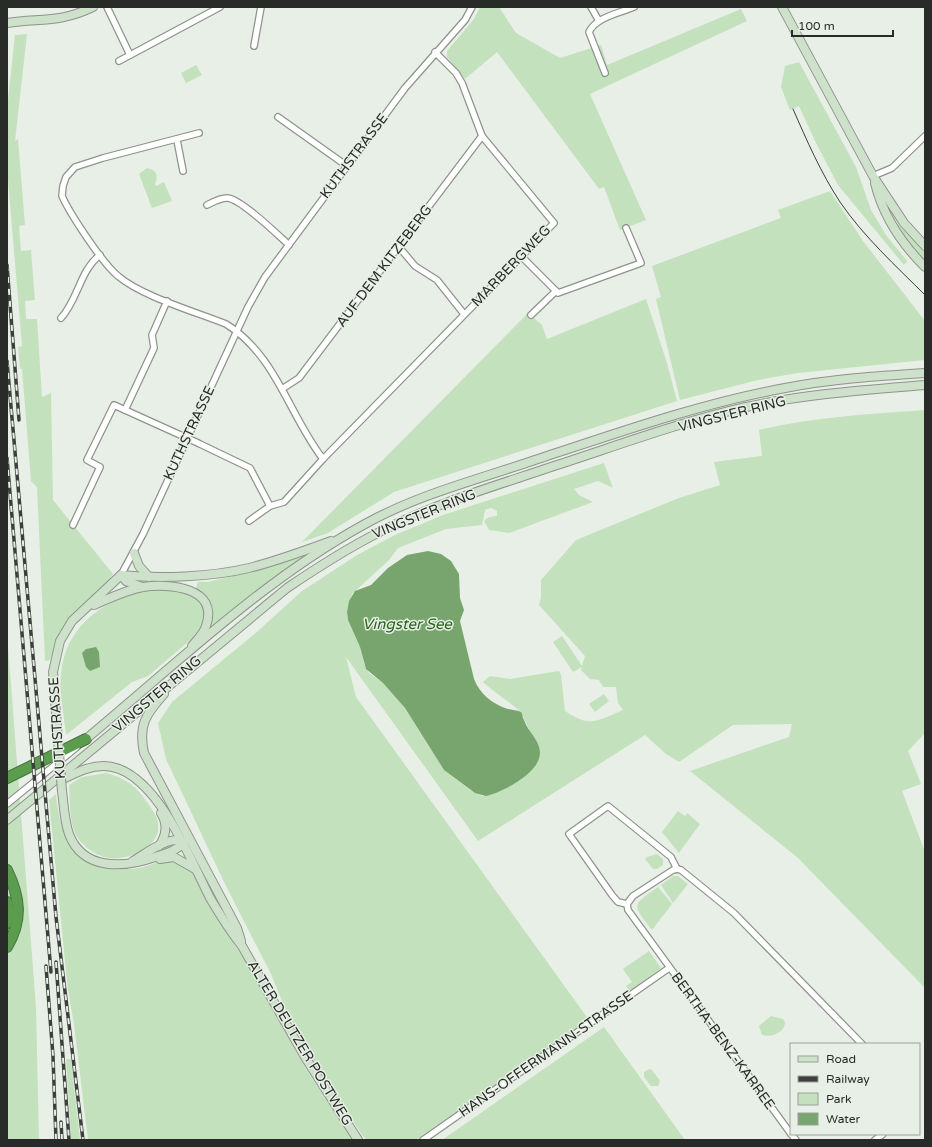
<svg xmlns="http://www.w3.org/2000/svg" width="932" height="1147" font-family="'Varela Round',sans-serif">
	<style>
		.green { fill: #c4e1be }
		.water { fill: #78a56e }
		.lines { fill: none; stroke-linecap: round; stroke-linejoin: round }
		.street-casing { stroke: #8e948c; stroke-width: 8 }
		.secondary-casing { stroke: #8e948c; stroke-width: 10 }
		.highway-casing { stroke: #497441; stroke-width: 12 }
		.street { stroke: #fff; stroke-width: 5.5 }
		.secondary { stroke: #cee1ca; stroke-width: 8 }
		.highway { stroke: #5b9c4e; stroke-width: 10 }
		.tram { stroke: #3c3f3c; stroke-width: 1 }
		.rail-casing { stroke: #3c3f3c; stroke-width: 3.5 }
		.rail { stroke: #e8efe6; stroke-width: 2; stroke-dasharray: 6; stroke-linecap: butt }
		.secondary-bridge-casing { stroke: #8e948c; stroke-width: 10; stroke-linecap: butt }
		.secondary-bridge { stroke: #cee1ca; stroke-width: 8 }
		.labels { text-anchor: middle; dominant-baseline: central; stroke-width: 3; stroke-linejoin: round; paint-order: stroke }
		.street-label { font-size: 14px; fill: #282b28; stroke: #e8efe6 }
		.water-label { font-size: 15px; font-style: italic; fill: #276319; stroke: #e8efe6 }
	</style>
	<rect width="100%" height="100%" fill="#e8efe6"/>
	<!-- green -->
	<g class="green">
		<path d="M 480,7 L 499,7 L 516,33 L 560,58 L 601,45 L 607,65 L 741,9 L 747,21 L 590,94 L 646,220 L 620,230 L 604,187 L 599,189 L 497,52 L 465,79 L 447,57 L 447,51 L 474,19 Z"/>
		<path d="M 27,34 L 15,141 L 18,139 L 25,225 L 19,226 L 21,251 L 31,250 L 35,300 L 25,301 L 26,319 L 37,319 L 42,397 L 51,393 L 53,500 L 113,574 C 100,593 83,602 70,618 C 60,631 55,645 50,660 L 45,661 L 37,487 L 31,481 L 22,369 L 20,369 L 18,347 L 22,346 L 7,168 L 7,109 L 15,35 Z"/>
		<path d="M 799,62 L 856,167 L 871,210 L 886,235 L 907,261 L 904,265 L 838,185 L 817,145 L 799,106 L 790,110 L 781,87 L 785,66 Z"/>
		<path d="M 196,65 L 202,75 L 186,83 L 181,73 Z"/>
		<path d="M 147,168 C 156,170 159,175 155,184 L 156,186 L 164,182 L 172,201 L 152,208 L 139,174 Z"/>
		<path d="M 830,191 L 863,241 L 925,321 L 925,360 L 798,373 L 758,380 L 680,400 L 656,299 L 661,297 L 652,266 L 781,218 L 778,210 Z"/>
		<path d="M 891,217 L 925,252 L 925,262 L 908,243 Z"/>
		<path d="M 646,299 L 667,363 L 677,401 L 394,492 L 328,533 L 302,542 L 528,313 L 542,325 L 547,339 Z"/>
		<path d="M 925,410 L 925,733 L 908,751 L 921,784 L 902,791 L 925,852 L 925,988 L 798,858 L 690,771 L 789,737 L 792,724 L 733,725 L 679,762 L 666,754 L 645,735 L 478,841 L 346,657 L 356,697 L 589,1020 L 416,1140 L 367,1140 L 362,1135 L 310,1055 L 284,1006 L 271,974 L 225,884 L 166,759 L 158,723 L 172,702 L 258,631 L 302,591 L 357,555 L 395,535 L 443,515 L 604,463 L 613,488 L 598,481 L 574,489 L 579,495 L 593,502 L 509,533 L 489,530 L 484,521 L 489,517 L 497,516 L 497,511 L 491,508 L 485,510 L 482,525 L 446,529 L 398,548 L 389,560 L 352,594 L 347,612 L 348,620 L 360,647 L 364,664 L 369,673 L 383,683 L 405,708 L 444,770 L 470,790 L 483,796 C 503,787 536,779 540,754 C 539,749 522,714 520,711 C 508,701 494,692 483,682 L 490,676 L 510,679 L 559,671 L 561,675 L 565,711 C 590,728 597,721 623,710 L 618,703 L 616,687 L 603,687 L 599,680 L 590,679 L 581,670 L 582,667 L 573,672 L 553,642 L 562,636 L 582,666 L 585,656 L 539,605 L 541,597 L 541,580 L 576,540 L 679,498 L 720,485 L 714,462 L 762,456 L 759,430 C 814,417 869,414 925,410 Z"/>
		<path d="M 305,555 L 258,589 L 212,627 L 210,625 C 214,609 208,599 196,588 L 198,582 L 208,582 L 270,567 Z"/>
		<path d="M 171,589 L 185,591 L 200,599 L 204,609 L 204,617 L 202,625 L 195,636 L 148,676 L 132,682 L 66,735 C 64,715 59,693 61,674 C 65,628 101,601 143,591 C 152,589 162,590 171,589 Z"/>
		<path d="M 7,633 L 36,1007 L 39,1140 L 7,1140 Z"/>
		<path d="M 604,694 L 609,701 L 595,712 L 589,704 Z"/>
		<path d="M 106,773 C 124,777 136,786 147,802 C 151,808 157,815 158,823 C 162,846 131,860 111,858 C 97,857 81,846 75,833 C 69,819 70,800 69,785 L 82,777 Z"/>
		<path d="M 56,794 C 59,836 77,870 124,869 C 129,869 134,869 139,868 C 155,865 169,853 185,864 C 200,875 204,896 213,910 C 233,942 254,973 272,1006 C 282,1023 290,1042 300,1059 C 317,1087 336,1113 354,1140 L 88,1140 L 74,1024 L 68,991 L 49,800 Z"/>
		<path d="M 678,811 L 685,816 L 687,813 L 700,824 L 679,853 L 662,832 Z"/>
		<path d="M 657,854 L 663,859 L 663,865 L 657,869 L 653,869 L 645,859 L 647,857 Z"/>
		<path d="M 673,876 L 678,876 L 688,884 L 673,903 L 661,885 Z"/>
		<path d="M 658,887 L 672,904 L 652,930 C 632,904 631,906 658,887 Z"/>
		<path d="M 649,951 L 661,968 L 630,991 L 626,986 L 632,982 L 623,969 Z"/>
		<path d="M 771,1016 L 783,1019 L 785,1022 C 785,1032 772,1038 762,1035 L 759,1026 Z"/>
		<path d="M 604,1027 L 685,1140 L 442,1140 Z"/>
		<path d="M 66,1059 L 71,1059 L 80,1140 L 71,1140 Z"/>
		<path d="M 649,1069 L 652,1070 L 660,1081 L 658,1086 L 651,1086 L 644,1077 L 644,1072 Z"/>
	</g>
	<!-- water -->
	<g class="water">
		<path d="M 428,551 L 441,554 L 451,561 L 459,574 L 460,598 L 464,610 L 460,621 L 474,679 C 480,694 492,704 508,709 C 512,710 517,710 521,712 C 523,715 522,717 524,720 C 528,732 540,740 540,753 C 540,773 503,792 486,796 L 475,793 L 444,770 L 405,708 L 383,683 L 366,669 L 360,647 L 348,620 L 347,612 L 349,601 L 355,591 L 371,585 L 388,568 L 407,555 Z"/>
		<path d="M 96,647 L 99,652 L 100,667 L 90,671 L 86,667 L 82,653 L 86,649 Z"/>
	</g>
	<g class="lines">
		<!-- street casing -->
		<g class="street-casing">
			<g id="street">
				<path d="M 107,7 L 130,55"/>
				<path d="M 591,7 L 599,21"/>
				<path d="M 254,46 L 261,7"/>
				<path d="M 119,61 L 220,7"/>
				<path d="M 605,73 L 589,32 C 596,17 620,13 634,7"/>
				<path d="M 278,117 L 347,166"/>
				<path d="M 199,133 L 103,158 L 75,167 L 66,177 L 63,186 L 62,196 C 70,214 103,264 118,276 C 141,296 196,312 226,324 C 276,355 289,415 323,459 L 554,223 L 482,136 L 462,83 L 456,73 L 435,52"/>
				<path d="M 177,140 L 183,171"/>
				<path d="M 873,176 L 892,168 L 925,136"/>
				<path d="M 207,205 C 213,202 220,198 227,198 C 240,198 278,235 289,245"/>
				<path d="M 399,247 L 415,266 L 437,280 L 464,314"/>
				<path d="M 521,256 L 558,293 L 641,263 L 626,228"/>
				<path d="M 531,315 L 556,291"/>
				<path d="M 61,318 C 78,300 80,270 100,255"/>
				<path d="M 282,389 L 299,378 L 482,136"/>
				<path d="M 125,410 L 154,348 L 152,335 L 167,301"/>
				<path d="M 200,444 L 250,468 L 270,506"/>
				<path d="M 249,521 L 270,506 L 284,502 L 323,459"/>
				<path d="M 73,525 L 100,467 L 87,460 L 114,405 L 198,443"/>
				<path d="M 121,575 L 143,534 L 248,307 L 265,277 L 405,88 L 465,20 L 472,7"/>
				<path d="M 7,804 L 77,747"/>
				<path d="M 677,869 L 673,870 L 633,896 L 627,904 L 628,910 L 791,1134"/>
				<path d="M 677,869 L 681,870 L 734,913 L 862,1044"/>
				<path d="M 627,904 L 618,902 L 612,895 L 569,834 L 608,806 L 671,857 L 677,869"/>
				<path d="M 791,1134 L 796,1140"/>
				<path d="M 423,1140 L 669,968"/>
				<path d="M 875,1140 L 883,1134"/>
			</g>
		</g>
		<!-- secondary casing -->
		<g class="secondary-casing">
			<g id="secondary">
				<path d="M 782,7 L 873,176 L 904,223 L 925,246"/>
				<path d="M 7,23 C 41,18 60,23 93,7"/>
				<path d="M 875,183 C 883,216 901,243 925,267"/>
				<path d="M 134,553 L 139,566 L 149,577"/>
				<path d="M 121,575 C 159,579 212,577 249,568 C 277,561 304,551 331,541"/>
				<path d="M 121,575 L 126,581 L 142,587"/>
				<path d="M 94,605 C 110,598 126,590 143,587 C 168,583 220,587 206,626 C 204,633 197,640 192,646"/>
				<path d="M 164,694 C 146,714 138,725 144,753 L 228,911 L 237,928 L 241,941"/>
				<path d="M 86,739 C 175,665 263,580 365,524 C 417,495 476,480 532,461 C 615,434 698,404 785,388 C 831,379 878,376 925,373"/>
				<path d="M 58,740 L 53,672 L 60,641 L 72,621 L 121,575"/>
				<path d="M 59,781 C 74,774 87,766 104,766 C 155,767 190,859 210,898 C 220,915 230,931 242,946 L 305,1057 L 358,1140"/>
				<path d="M 62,791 C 64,805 64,820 69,834 C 83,871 124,868 155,857 C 164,854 180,850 184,841"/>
				<path d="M 7,820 L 287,588 C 321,565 355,543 392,526 C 443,501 498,485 551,467 C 616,446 680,422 746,407 C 805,394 865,390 925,385"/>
				<path d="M 159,846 C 166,836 168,824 161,813"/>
				<path d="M 160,859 L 174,857 L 195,869"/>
				<path d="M 133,861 C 147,853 167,836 184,841"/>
			</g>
		</g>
		<!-- highway casing -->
		<g class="highway-casing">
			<g id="highway">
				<path d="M 7,778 L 86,739"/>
				<path d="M 7,870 C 20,897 23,920 7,947"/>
				<path d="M 7,902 L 9,915 L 7,923"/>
			</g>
		</g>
		<!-- street -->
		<use href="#street" class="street"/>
		<!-- secondary -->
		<use href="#secondary" class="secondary"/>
		<!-- highway -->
		<use href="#highway" class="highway"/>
		<!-- tram -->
		<path class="tram" d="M 793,109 C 807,141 821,173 840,202 C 864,237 896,266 925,295"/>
		<!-- rail casing -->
		<g class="rail-casing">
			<g id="rail">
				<path d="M 7,265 L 19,420"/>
				<path d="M 7,361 L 56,917 L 83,1140"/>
				<path d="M 7,458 L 51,972"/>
				<path d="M 56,962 L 69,1140"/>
				<path d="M 46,966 L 53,1056 L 56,1140"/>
				<path d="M 61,1122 L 62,1140"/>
			</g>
		</g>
		<!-- rail -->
		<use href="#rail" class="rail"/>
		<!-- secondary-bridge casing -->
		<g class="secondary-bridge-casing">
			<path id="secondary-bridge" d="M 58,740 L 62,791"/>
		</g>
		<!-- secondary-bridge -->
		<use href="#secondary-bridge" class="secondary-bridge"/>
	</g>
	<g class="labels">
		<!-- street labels -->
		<g class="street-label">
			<text transform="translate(354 156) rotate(-53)">KUTHSTRASSE</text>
			<text transform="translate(384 266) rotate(-53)">AUF DEM KITZEBERG</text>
			<text transform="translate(511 266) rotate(-46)">MARBERGWEG</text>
			<text transform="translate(732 414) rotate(-14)">VINGSTER RING</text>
			<text transform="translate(189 433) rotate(-65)">KUTHSTRASSE</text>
			<text transform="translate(424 514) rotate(-22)">VINGSTER RING</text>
			<text transform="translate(157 694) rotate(-40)">VINGSTER RING</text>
			<text transform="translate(57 728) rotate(-94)">KUTHSTRASSE</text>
			<text transform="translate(723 1041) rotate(54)">BERTHA-BENZ-KARREE</text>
			<text transform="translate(300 1043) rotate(59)">ALTER DEUTZER POSTWEG</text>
			<text transform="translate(546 1054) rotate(-35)">HANS-OFFERMANN-STRASSE</text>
		</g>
		<!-- water labels -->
		<g class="water-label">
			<text x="407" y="624">Vingster See</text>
		</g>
	</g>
	<!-- border -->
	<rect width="932" height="1147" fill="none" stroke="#282b28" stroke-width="16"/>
	<!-- legend -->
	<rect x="790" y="1043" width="130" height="92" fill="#e8efe6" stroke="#9ba19a"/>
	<rect x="798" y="1056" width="20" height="6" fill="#cee1ca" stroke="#9ba19a"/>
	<text x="826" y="1063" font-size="12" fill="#282b28">Road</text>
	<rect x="798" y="1076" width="20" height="6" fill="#3c3f3c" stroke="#9ba19a"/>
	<text x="826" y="1083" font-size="12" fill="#282b28">Railway</text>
	<rect x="798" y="1093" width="20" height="12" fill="#c4e1be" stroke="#9ba19a"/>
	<text x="826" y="1103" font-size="12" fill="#282b28">Park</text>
	<rect x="798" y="1113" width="20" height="12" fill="#78a56e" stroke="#9ba19a"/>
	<text x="826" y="1123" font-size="12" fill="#282b28">Water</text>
	<!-- scale -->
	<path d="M792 30v6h101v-6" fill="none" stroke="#282b28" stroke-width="2"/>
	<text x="798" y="30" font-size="12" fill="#282b28" stroke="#e8efe6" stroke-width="3" paint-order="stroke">100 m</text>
</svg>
